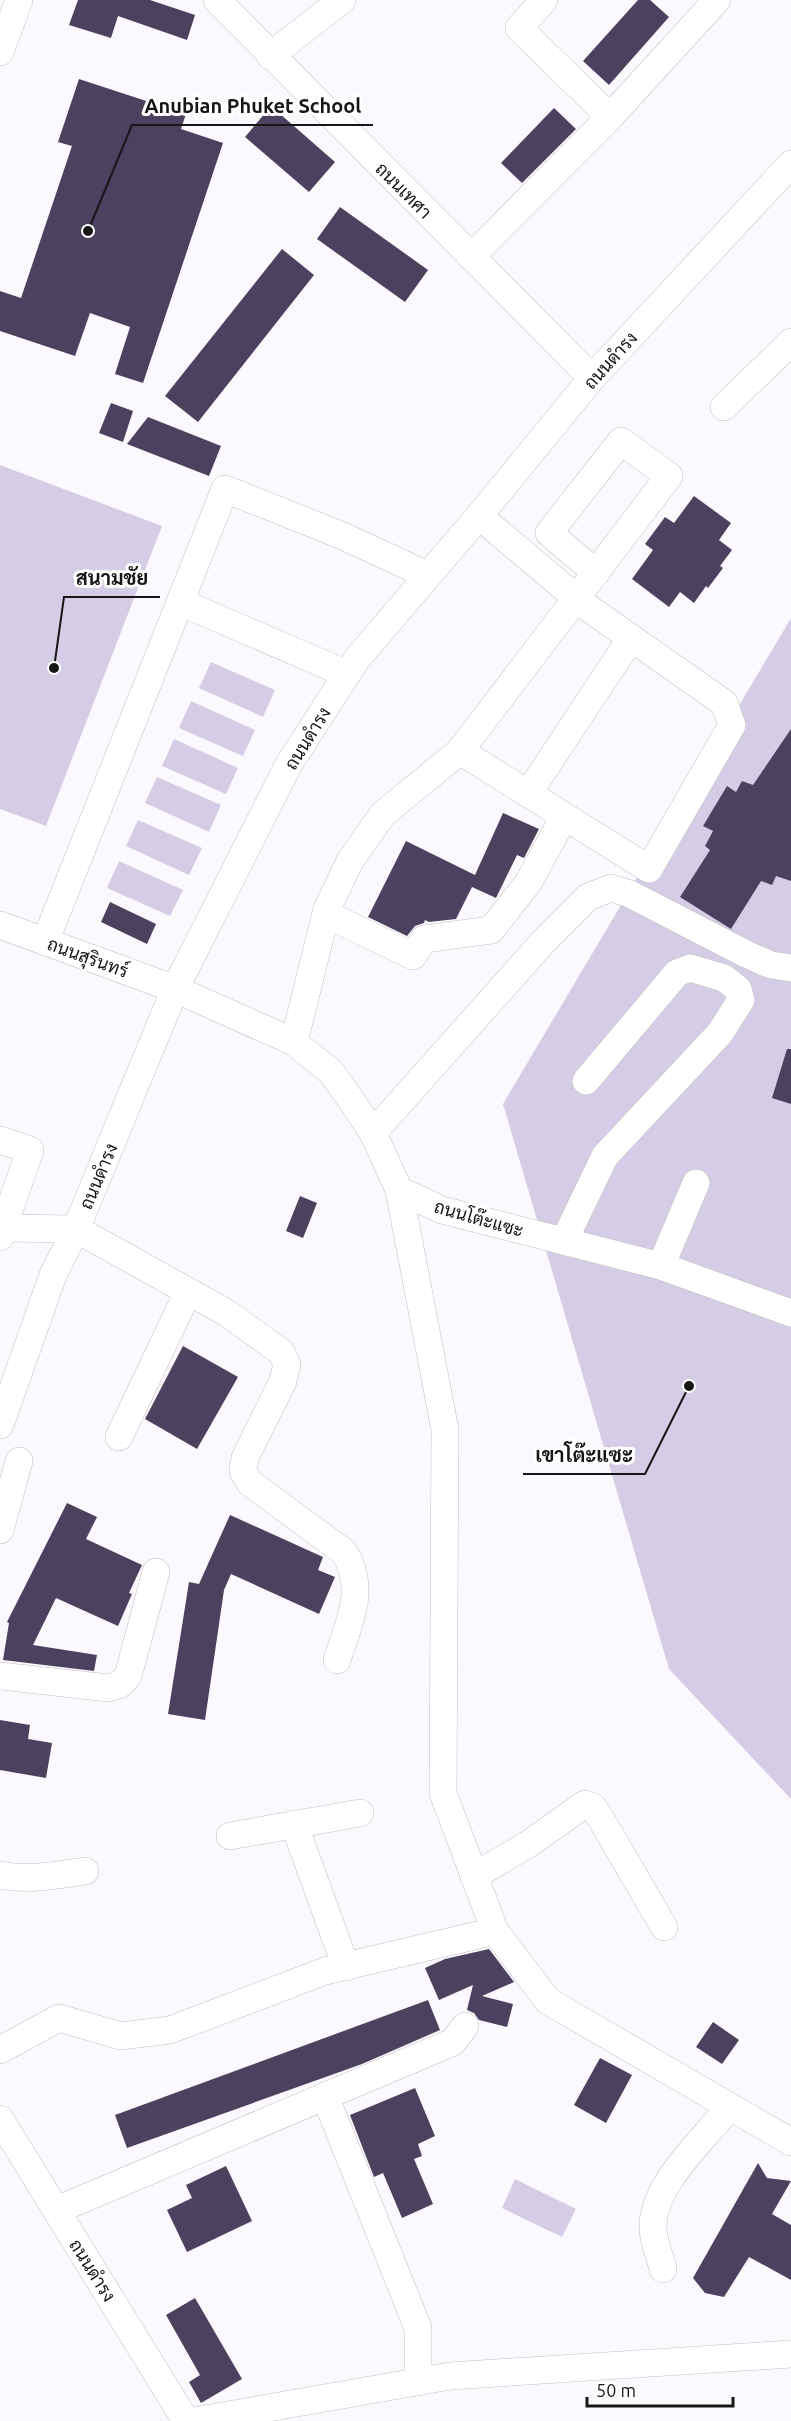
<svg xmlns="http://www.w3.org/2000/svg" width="791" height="2421" font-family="Ubuntu,Sarabun,sans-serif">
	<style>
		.green { fill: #d5cde6 }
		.building { fill: #4c425f }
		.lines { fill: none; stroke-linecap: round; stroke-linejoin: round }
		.minor-casing { stroke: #c0bfc3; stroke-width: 28 }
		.minor { stroke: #fff; stroke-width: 27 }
		.labels { text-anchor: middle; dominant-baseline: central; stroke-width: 6; stroke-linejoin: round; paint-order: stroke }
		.street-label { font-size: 18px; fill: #161617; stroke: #fff }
		.leader { fill: none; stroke: #161617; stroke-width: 2 }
		.callout-dot { fill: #161617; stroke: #fff; stroke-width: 2 }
		.callout-label { font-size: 20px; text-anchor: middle; font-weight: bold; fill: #161617; stroke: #fff; stroke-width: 6; stroke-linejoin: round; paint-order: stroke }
	</style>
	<rect width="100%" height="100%" fill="#fbf9fe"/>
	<!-- green -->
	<g class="green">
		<path d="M 0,465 L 162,526 L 46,826 L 0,809 Z"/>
		<path d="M 791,618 L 791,1799 L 669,1669 L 503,1104 Z"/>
		<path d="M 211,662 L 275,690 L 263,717 L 199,688 Z"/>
		<path d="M 191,701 L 255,730 L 243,756 L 179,728 Z"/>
		<path d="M 174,739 L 238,768 L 226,794 L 162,766 Z"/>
		<path d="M 157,777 L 221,805 L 209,832 L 145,803 Z"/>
		<path d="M 138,820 L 202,848 L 189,875 L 126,846 Z"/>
		<path d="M 119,861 L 183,890 L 170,916 L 107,888 Z"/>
		<path d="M 515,2179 L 576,2209 L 562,2237 L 502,2208 Z"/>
	</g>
	<!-- building -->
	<g class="building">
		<path d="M 78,0 L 150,0 L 195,15 L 187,40 L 118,16 L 111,38 L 69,25 Z"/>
		<path d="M 638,0 L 650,0 L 669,17 L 609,85 L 583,61 Z"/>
		<path d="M 79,79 L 186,114 L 181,129 L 223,143 L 143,383 L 115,374 L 130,327 L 90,313 L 75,356 L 0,331 L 0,291 L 21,298 L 72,146 L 58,142 Z"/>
		<path d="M 271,106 L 335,162 L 309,192 L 245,137 Z"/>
		<path d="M 554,108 L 576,129 L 522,183 L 501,163 Z"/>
		<path d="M 340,207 L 428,270 L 405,302 L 317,239 Z"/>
		<path d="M 282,249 L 314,275 L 198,422 L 165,396 Z"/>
		<path d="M 111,403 L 133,411 L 123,442 L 99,433 Z"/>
		<path d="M 148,417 L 221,446 L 209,476 L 127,444 Z"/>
		<path d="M 694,496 L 731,523 L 719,540 L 732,550 L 720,566 L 723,568 L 708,588 L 706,586 L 694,603 L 680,592 L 669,607 L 632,579 L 653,550 L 645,544 L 665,517 L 674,523 Z"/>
		<path d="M 791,729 L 791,881 L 776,876 L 772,885 L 761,881 L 731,929 L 680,897 L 710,850 L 705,846 L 713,831 L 703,826 L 727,786 L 736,792 L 742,781 L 753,785 Z"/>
		<path d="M 503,813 L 539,829 L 524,858 L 517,855 L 496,898 L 472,887 L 456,919 L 429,922 L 425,920 L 424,923 L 415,926 L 407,936 L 368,917 L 406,841 L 475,875 Z"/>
		<path d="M 110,902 L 156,924 L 147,944 L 101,922 Z"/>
		<path d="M 787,1049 L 791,1049 L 791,1104 L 772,1098 Z"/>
		<path d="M 300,1196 L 317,1203 L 303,1238 L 286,1231 Z"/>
		<path d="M 183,1346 L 238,1377 L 197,1449 L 145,1419 Z"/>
		<path d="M 67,1503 L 97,1517 L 86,1539 L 142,1565 L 129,1593 L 132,1594 L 118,1626 L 56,1598 L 33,1645 L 97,1655 L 94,1671 L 3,1660 L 9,1623 L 7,1622 Z"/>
		<path d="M 230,1515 L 323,1557 L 318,1570 L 335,1577 L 319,1614 L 231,1574 L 224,1590 L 205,1720 L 168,1714 L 189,1582 L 199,1584 Z"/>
		<path d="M 0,1720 L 30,1725 L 28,1739 L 52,1743 L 46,1778 L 0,1770 Z"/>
		<path d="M 489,1949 L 514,1982 L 482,1996 L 513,2004 L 507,2027 L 479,2020 L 474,2013 L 467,2010 L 473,1985 L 439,2000 L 425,1968 L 445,1959 Z"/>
		<path d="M 428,2000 L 440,2030 L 362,2064 L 127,2148 L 115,2115 Z"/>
		<path d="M 713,2022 L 739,2040 L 722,2064 L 696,2047 Z"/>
		<path d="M 600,2058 L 632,2075 L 606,2123 L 574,2105 Z"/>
		<path d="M 415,2088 L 435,2136 L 418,2144 L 422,2156 L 414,2159 L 433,2204 L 402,2218 L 383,2173 L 374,2177 L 350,2115 Z"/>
		<path d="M 758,2163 L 767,2178 L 791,2181 L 772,2214 L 791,2225 L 791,2280 L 749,2257 L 724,2297 L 705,2293 L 693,2278 Z"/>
		<path d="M 226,2166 L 252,2221 L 187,2252 L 167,2210 L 192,2198 L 186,2185 Z"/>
		<path d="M 195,2298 L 242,2379 L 201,2403 L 189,2382 L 200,2375 L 166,2315 Z"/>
	</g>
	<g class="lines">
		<!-- minor casing -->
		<g class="minor-casing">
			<g id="minor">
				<path d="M 217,0 L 592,378"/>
				<path d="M 544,0 L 519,28 L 610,117"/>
				<path d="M 0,52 L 19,0"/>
				<path d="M 270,56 L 342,0"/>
				<path d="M 471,257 L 610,117 L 717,0"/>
				<path d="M 724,407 L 791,342"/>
				<path d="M 180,602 L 347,674"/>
				<path d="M 460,751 L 669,476 L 621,441 L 549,533 L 596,573"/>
				<path d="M 528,794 L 631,638"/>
				<path d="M 326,914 L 413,956 L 424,939 L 491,930 L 528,883 L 564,817"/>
				<path d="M 0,925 L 175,989 L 294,1042 L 332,1073 L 351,1100 L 373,1133 L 399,1190 L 445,1430 L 443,1793 L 495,1931 L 548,2001 L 791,2142"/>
				<path d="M 45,942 L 225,489 L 343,536 L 427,575"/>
				<path d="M 294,1042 L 327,909 L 350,861 L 383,814 L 460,751 L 649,869 L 732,725 L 724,703 L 587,607 L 479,516"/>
				<path d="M 373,1133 L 543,942 L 588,897 L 611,888 L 630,894 L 746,954 L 771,965 L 791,968"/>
				<path d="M 0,1140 L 30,1150 L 0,1237"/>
				<path d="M 399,1190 L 442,1210 L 661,1266 L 791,1313"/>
				<path d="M 3,1228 L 76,1229 L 227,1313 L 281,1352 L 287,1364 L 283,1381 L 245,1458 L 243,1471 L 250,1483 L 344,1552 C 367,1588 349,1623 337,1660"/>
				<path d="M 564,1241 L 605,1156 L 720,1033 L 741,1000 L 738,989 L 724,978 L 690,968 L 677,973 L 586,1081"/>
				<path d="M 661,1266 L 696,1183"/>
				<path d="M 0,1425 L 53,1275 L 76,1229 L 175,989 L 289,764 L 356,660 L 479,516 L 592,378 L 791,164"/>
				<path d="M 119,1437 L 188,1292"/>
				<path d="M 0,1530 L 19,1461"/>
				<path d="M 0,1676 L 108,1688 L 119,1685 L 128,1676 L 156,1572"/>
				<path d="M 294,1824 L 346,1967"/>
				<path d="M 230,1836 L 360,1813"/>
				<path d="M 0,1875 C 28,1881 57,1875 85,1871"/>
				<path d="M 474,1876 L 527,1845 L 585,1804 L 593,1807 L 601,1819 L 664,1927"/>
				<path d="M 0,2050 L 59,2018 L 121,2036 L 170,2030 L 325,1971 L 495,1931"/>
				<path d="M 325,2096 L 418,2328 L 418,2382"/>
				<path d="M 0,2119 L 186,2421"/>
				<path d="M 57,2210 L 453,2042 L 465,2026"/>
				<path d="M 663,2269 C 660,2256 653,2241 653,2228 C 652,2184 704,2140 729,2107"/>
				<path d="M 194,2421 L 450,2376 L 791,2354"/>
			</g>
		</g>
		<!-- minor -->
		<use href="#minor" class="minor"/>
	</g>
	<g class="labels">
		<!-- street labels -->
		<g class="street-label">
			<text transform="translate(404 190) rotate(45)">ถนนเทศา</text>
			<text transform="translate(610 360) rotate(-48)">ถนนดำรง</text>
			<text transform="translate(307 738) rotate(-58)">ถนนดำรง</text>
			<text transform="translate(88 957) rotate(20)">ถนนสุรินทร์</text>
			<text transform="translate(98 1176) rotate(-67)">ถนนดำรง</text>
			<text transform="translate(479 1218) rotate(16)">ถนนโต๊ะแซะ</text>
			<text transform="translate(93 2270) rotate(58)">ถนนดำรง</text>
		</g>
	</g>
	<!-- callouts -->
	<path class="leader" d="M88 231L132 125H373M54 668L64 597H160M689 1386L645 1474H523"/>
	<g class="callout-dot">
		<circle cx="88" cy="231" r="6"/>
		<circle cx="54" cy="668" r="6"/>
		<circle cx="689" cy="1386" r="6"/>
	</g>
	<g class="callout-label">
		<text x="253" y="113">Anubian Phuket School</text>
		<text x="112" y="585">สนามชัย</text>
		<text x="584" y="1462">เขาโต๊ะแซะ</text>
	</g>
	<!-- scale -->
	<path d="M587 2397v9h146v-9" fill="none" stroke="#161617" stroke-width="3"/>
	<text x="596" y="2397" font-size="18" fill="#161617" stroke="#ffffff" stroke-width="4.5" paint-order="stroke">50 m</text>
</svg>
